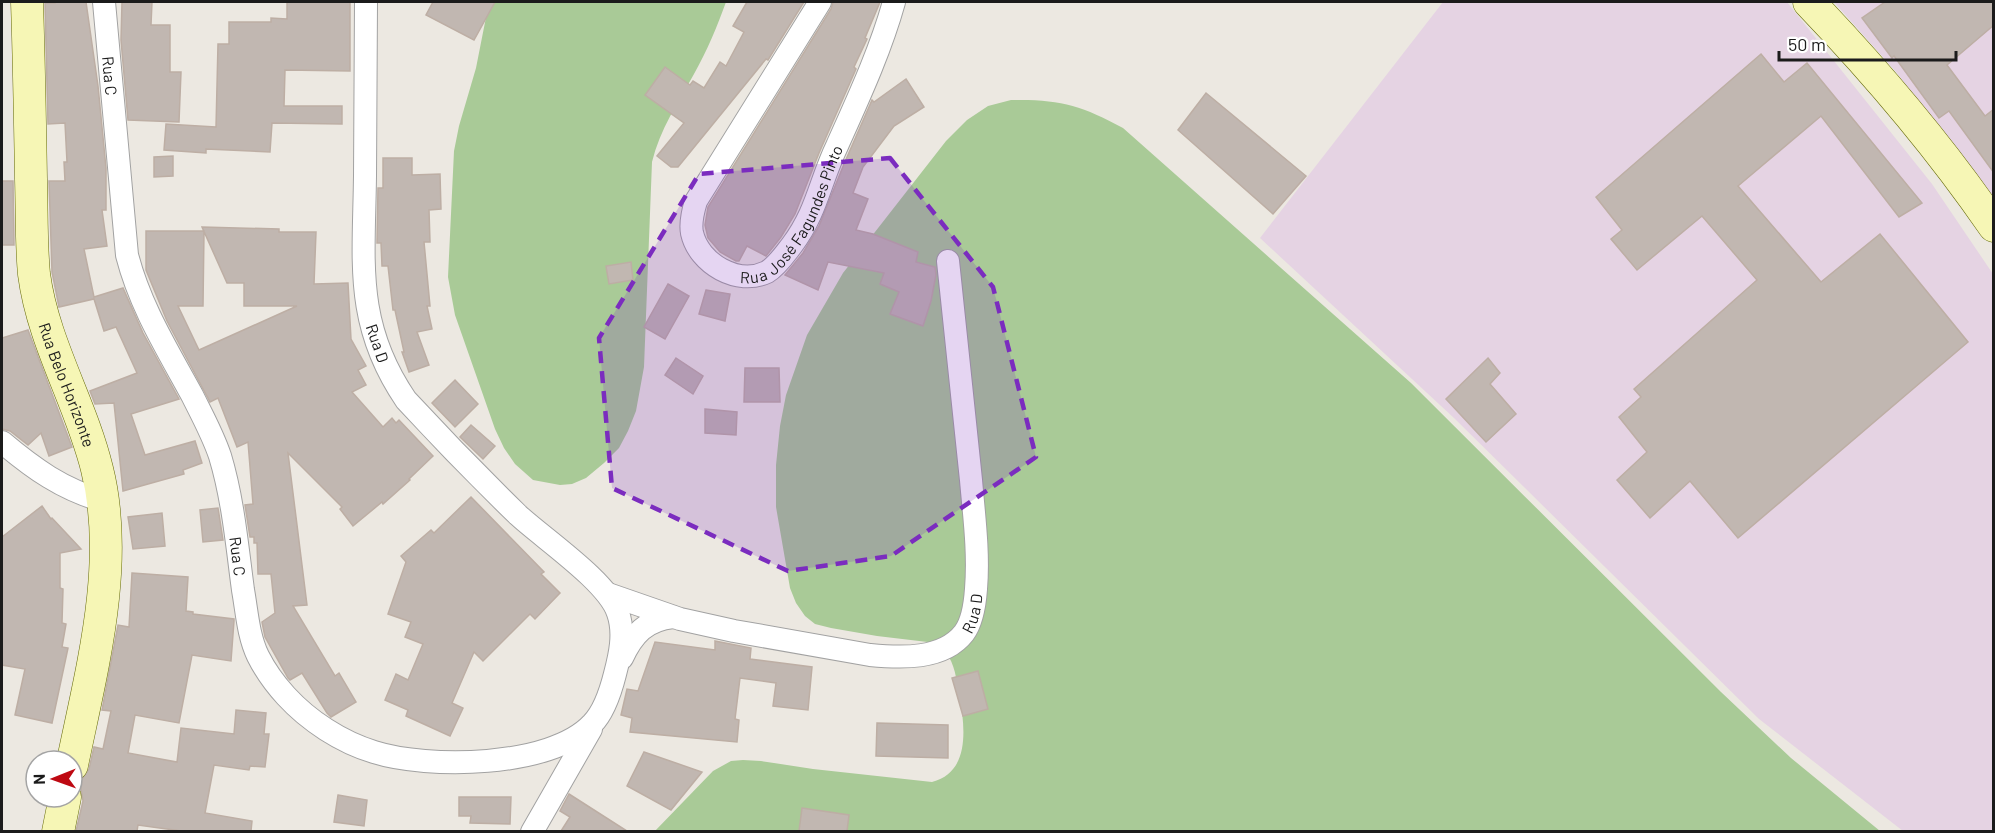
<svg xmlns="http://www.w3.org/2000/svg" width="1995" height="833" font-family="Barlow,sans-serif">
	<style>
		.industrial { fill: #e5d3e3 }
		.forest { fill: #a9ca97 }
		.building { fill: #c1b7b1; stroke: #bdaea4; stroke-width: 1.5 }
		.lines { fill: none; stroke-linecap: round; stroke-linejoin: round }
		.street-casing { stroke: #a2a2a2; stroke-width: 24 }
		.secondary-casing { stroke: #666b09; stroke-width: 33 }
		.street { stroke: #fff; stroke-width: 22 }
		.secondary { stroke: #f6f6b5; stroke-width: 32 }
		.marked { fill: #7b2cbf; fill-opacity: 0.2; stroke: #7b2cbf; stroke-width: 4.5; stroke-dasharray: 12 8; stroke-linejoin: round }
		.labels { text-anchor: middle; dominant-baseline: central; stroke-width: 4.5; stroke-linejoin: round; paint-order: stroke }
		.street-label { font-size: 16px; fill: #1b1b1b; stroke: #fff }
	</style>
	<rect width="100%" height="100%" fill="#ece8e1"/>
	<!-- industrial -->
	<g class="industrial">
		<path d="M 1443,2 L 1787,2 L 1932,184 L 1993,274 L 1993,831 L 1903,831 L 1759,719 L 1454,418 L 1260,238 Z"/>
		<path d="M 1834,2 L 1993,2 L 1993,211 L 1940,131 L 1897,73 Z"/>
	</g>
	<!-- forest -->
	<g class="forest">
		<path d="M 489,2 L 726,2 C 717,27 707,51 694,74 C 678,103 660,129 652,162 L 644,367 L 636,411 L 628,431 L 619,448 L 604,463 L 586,478 L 572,484 L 560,485 L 533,480 L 515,464 L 504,448 L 495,429 L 455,315 L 448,277 L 454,151 L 459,126 L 476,68 Z"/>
		<path d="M 1011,100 C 1059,99 1081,105 1123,128 L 1411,383 L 1721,692 L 1791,758 L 1880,831 L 654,832 L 713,771 L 731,761 L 743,760 L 761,761 L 813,769 L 932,782 C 970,772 965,729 960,698 C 957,685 956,669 949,657 C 945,652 941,647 936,643 L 877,636 L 831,628 L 815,624 L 805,616 L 796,603 L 790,588 L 776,507 L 776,465 L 780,426 L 786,395 L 807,335 L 843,273 L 946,141 L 967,120 L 988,106 Z"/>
	</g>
	<!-- building -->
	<g class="building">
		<path d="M 55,2 L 86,2 L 98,86 L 106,168 L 106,210 L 102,210 L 107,246 L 84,249 L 94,297 L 123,288 L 143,333 L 179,399 L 131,414 L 145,455 L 195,441 L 202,463 L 183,470 L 184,474 L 123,491 L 114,403 L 95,404 L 90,391 L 137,373 L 116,327 L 104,331 L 94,299 L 59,307 L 52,272 L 49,181 L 65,181 L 64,162 L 67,162 L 65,123 L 48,124 L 45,3 L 55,3 Z"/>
		<path d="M 122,2 L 152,2 L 151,25 L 170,25 L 170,72 L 181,72 L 179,122 L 128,120 L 121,40 Z"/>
		<path d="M 287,2 L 350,2 L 350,71 L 285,70 L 284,106 L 342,106 L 342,124 L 272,123 L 270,152 L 206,149 L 206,153 L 164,150 L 166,124 L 216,127 L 218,44 L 229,44 L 229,22 L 271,22 L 271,18 L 287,19 Z"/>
		<path d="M 433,2 L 495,2 L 474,40 L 426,15 Z"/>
		<path d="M 747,2 L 804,2 L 768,60 L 766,59 L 678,167 L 671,167 L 657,156 L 684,123 L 645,95 L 665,67 L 690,85 L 693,81 L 704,88 L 720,62 L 726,66 L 744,32 L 733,26 Z"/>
		<path d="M 833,2 L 880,2 L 865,38 L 867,39 L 854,67 L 856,69 L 819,153 L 795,214 L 781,237 L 766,256 L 747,246 L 739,261 L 736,261 L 720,252 L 708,238 L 705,225 L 708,207 L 831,9 Z"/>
		<path d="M 1885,2 L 1994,2 L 1994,25 L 1947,65 L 1985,116 L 1994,109 L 1994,173 L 1949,111 L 1939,118 L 1894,56 L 1892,58 L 1862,18 Z"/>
		<path d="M 1761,54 L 1784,82 L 1807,63 L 1922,203 L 1899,217 L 1821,116 L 1738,186 L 1821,282 L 1880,234 L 1968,342 L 1738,538 L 1690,481 L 1650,518 L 1617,480 L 1647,452 L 1619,417 L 1641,397 L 1634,389 L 1757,280 L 1702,216 L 1637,270 L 1611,239 L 1622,230 L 1596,197 Z"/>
		<path d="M 906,79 L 924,107 L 894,126 L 863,167 L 853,193 L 868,199 L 856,230 L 873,234 L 918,252 L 916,262 L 935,267 L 936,275 L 931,301 L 923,326 L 890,314 L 899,292 L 880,284 L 884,273 L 828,262 L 818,290 L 785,275 L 803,253 L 819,226 L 844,164 L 872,100 L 874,102 Z"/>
		<path d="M 1206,93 L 1306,176 L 1273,214 L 1178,130 Z"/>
		<path d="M 173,156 L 173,176 L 154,177 L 154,157 Z"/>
		<path d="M 383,158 L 412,158 L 412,175 L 440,174 L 441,209 L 429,210 L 430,242 L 424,242 L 430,306 L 427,306 L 432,329 L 417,332 L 429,365 L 409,372 L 402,352 L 404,352 L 395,310 L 393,310 L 388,266 L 382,266 L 381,243 L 377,243 L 378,188 L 383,188 Z"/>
		<path d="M 2,181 L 13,181 L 14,245 L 2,245 Z"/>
		<path d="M 202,227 L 279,229 L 279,232 L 316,232 L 314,284 L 348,283 L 351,339 L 366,366 L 358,370 L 366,385 L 352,392 L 383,427 L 392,418 L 396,423 L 399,420 L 433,456 L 409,479 L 410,480 L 383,504 L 382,502 L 353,526 L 340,509 L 342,507 L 288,453 L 307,605 L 293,606 L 335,676 L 339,673 L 356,702 L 331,717 L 327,713 L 302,673 L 290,680 L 288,678 L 265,637 L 262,622 L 275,613 L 271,574 L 258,574 L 257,543 L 254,543 L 254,537 L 250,537 L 245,505 L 253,504 L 248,442 L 237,447 L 218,398 L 210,402 L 167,321 L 146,270 L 146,231 L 204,231 L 203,306 L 178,306 L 199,350 L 297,306 L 244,306 L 244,283 L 227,283 Z"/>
		<path d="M 631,262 L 633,280 L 609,284 L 606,266 Z"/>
		<path d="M 668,284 L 689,296 L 665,339 L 644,327 Z"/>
		<path d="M 706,290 L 730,294 L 725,321 L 699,314 Z"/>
		<path d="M 28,330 L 72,447 L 49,456 L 41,433 L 28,445 L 10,431 L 2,429 L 2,338 Z"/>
		<path d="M 676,358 L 703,376 L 693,394 L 665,375 Z"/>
		<path d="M 1488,358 L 1500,373 L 1490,384 L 1516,414 L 1486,442 L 1446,399 Z"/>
		<path d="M 745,368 L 779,368 L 780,402 L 744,402 Z"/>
		<path d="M 455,380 L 478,404 L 455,427 L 432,403 Z"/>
		<path d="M 705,409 L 737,412 L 736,435 L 705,433 Z"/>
		<path d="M 471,425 L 495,446 L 483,459 L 460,437 Z"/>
		<path d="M 471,497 L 544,572 L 541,574 L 560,593 L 535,619 L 530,614 L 483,661 L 474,652 L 452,703 L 463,708 L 450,736 L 406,716 L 408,710 L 385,700 L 396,674 L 408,680 L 423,644 L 405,637 L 411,622 L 388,614 L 406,562 L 401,556 L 431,530 L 434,533 Z"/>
		<path d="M 42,506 L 51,519 L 52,518 L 81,549 L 60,553 L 60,588 L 63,589 L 62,623 L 66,624 L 62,647 L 68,648 L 52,723 L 15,715 L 25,669 L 2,665 L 2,537 Z"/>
		<path d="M 218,508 L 223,540 L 203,542 L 200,510 Z"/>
		<path d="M 162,513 L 165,546 L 133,549 L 128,517 Z"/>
		<path d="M 132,573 L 188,577 L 186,611 L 193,612 L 193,614 L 234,619 L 234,621 L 231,661 L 192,655 L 179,723 L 135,715 L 128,753 L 177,762 L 181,728 L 234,734 L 236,710 L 266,713 L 264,734 L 269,734 L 265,767 L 250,766 L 249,770 L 214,765 L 205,813 L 252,821 L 251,831 L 181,831 L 138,825 L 137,831 L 76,831 L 83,801 L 81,789 L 82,779 L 89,769 L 94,747 L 103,749 L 111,711 L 102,710 L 118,625 L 129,627 Z"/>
		<path d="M 715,641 L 751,648 L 750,659 L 812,667 L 808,710 L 773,706 L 776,683 L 740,678 L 735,719 L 739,720 L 737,742 L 630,732 L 632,718 L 621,715 L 627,689 L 638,691 L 655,642 L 715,650 Z"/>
		<path d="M 978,671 L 988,709 L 963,716 L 952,678 Z"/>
		<path d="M 877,723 L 948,725 L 948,758 L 876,756 Z"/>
		<path d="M 644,752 L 702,772 L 671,810 L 627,786 Z"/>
		<path d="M 569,794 L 627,831 L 561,831 L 570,817 L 560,811 Z"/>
		<path d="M 338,795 L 367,800 L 364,826 L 334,822 Z"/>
		<path d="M 459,797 L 511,797 L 510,824 L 470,823 L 471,816 L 459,816 Z"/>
		<path d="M 802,808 L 849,815 L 847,831 L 799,831 Z"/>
	</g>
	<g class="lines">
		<!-- street casing -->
		<g class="street-casing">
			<g id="street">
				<path id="s1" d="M 104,2 L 127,255 C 140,306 167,349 192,395 C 202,415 213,435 220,456 C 233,499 237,545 243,590 C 247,612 248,635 258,656 C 265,670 275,684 286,696 C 309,721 341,742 374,752 C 427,769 551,768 592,724 C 604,712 611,690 615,674 C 620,655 625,633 618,613 C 608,582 544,539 518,515 C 480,478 442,439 406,400 C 354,324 364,262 365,176 C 365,118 366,60 366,2"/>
				<path id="s2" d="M 820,2 L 696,201 C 693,211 690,223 692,233 C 699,264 738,286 767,272 C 777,266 785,254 792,245 C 817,212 820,181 837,146 C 858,99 880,52 894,2"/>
				<path d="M 2,442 C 34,469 62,489 103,501"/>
				<path id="s3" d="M 608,594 L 680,619 L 734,631 L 870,655 C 901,658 943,660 964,633 C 973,621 975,603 976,589 C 979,553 974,515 971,480 C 964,407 955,334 948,261"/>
				<path d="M 622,658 C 633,634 646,620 673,617"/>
				<path d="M 532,832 L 591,729"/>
			</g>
		</g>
		<!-- secondary casing -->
		<g class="secondary-casing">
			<g id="secondary">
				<path id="s4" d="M 27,2 C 29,61 30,120 31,179 C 32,211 31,243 34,274 C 43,343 81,403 97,469 C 121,564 91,672 72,765"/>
				<path d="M 1809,2 C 1876,72 1939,146 1994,226"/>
				<path d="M 58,832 L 65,797"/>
			</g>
		</g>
		<!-- street -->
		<use href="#street" class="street"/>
		<!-- secondary -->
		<use href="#secondary" class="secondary"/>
	</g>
	<!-- marked area -->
	<path class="marked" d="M 890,158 L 993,287 L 1036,457 L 891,556 L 788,571 L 612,488 L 599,338 L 699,174 Z"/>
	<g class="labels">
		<!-- street labels -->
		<g class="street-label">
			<text stroke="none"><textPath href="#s1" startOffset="74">Rua C</textPath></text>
			<text stroke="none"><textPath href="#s2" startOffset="422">Rua José Fagundes Pinto</textPath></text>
			<text transform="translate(378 343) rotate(71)">Rua D</text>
			<text stroke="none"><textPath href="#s4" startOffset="388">Rua Belo Horizonte</textPath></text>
			<text stroke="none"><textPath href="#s1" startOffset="578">Rua C</textPath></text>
			<text stroke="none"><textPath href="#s3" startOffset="392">Rua D</textPath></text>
		</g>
	</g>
	<!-- border -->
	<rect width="1995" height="833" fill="none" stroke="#1b1b1b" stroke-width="6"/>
	<!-- north arrow -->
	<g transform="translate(54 779) rotate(269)"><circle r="28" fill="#ffffff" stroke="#a4a4a4" stroke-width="1.5"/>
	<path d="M0-4.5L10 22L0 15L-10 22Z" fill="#be0912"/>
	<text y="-9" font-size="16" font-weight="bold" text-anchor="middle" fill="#1b1b1b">N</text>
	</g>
	<!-- scale -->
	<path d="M1779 51v9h177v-9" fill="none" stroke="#1b1b1b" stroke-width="3"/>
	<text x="1788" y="51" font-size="18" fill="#1b1b1b" stroke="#ffffff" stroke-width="4.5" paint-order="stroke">50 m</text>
</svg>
